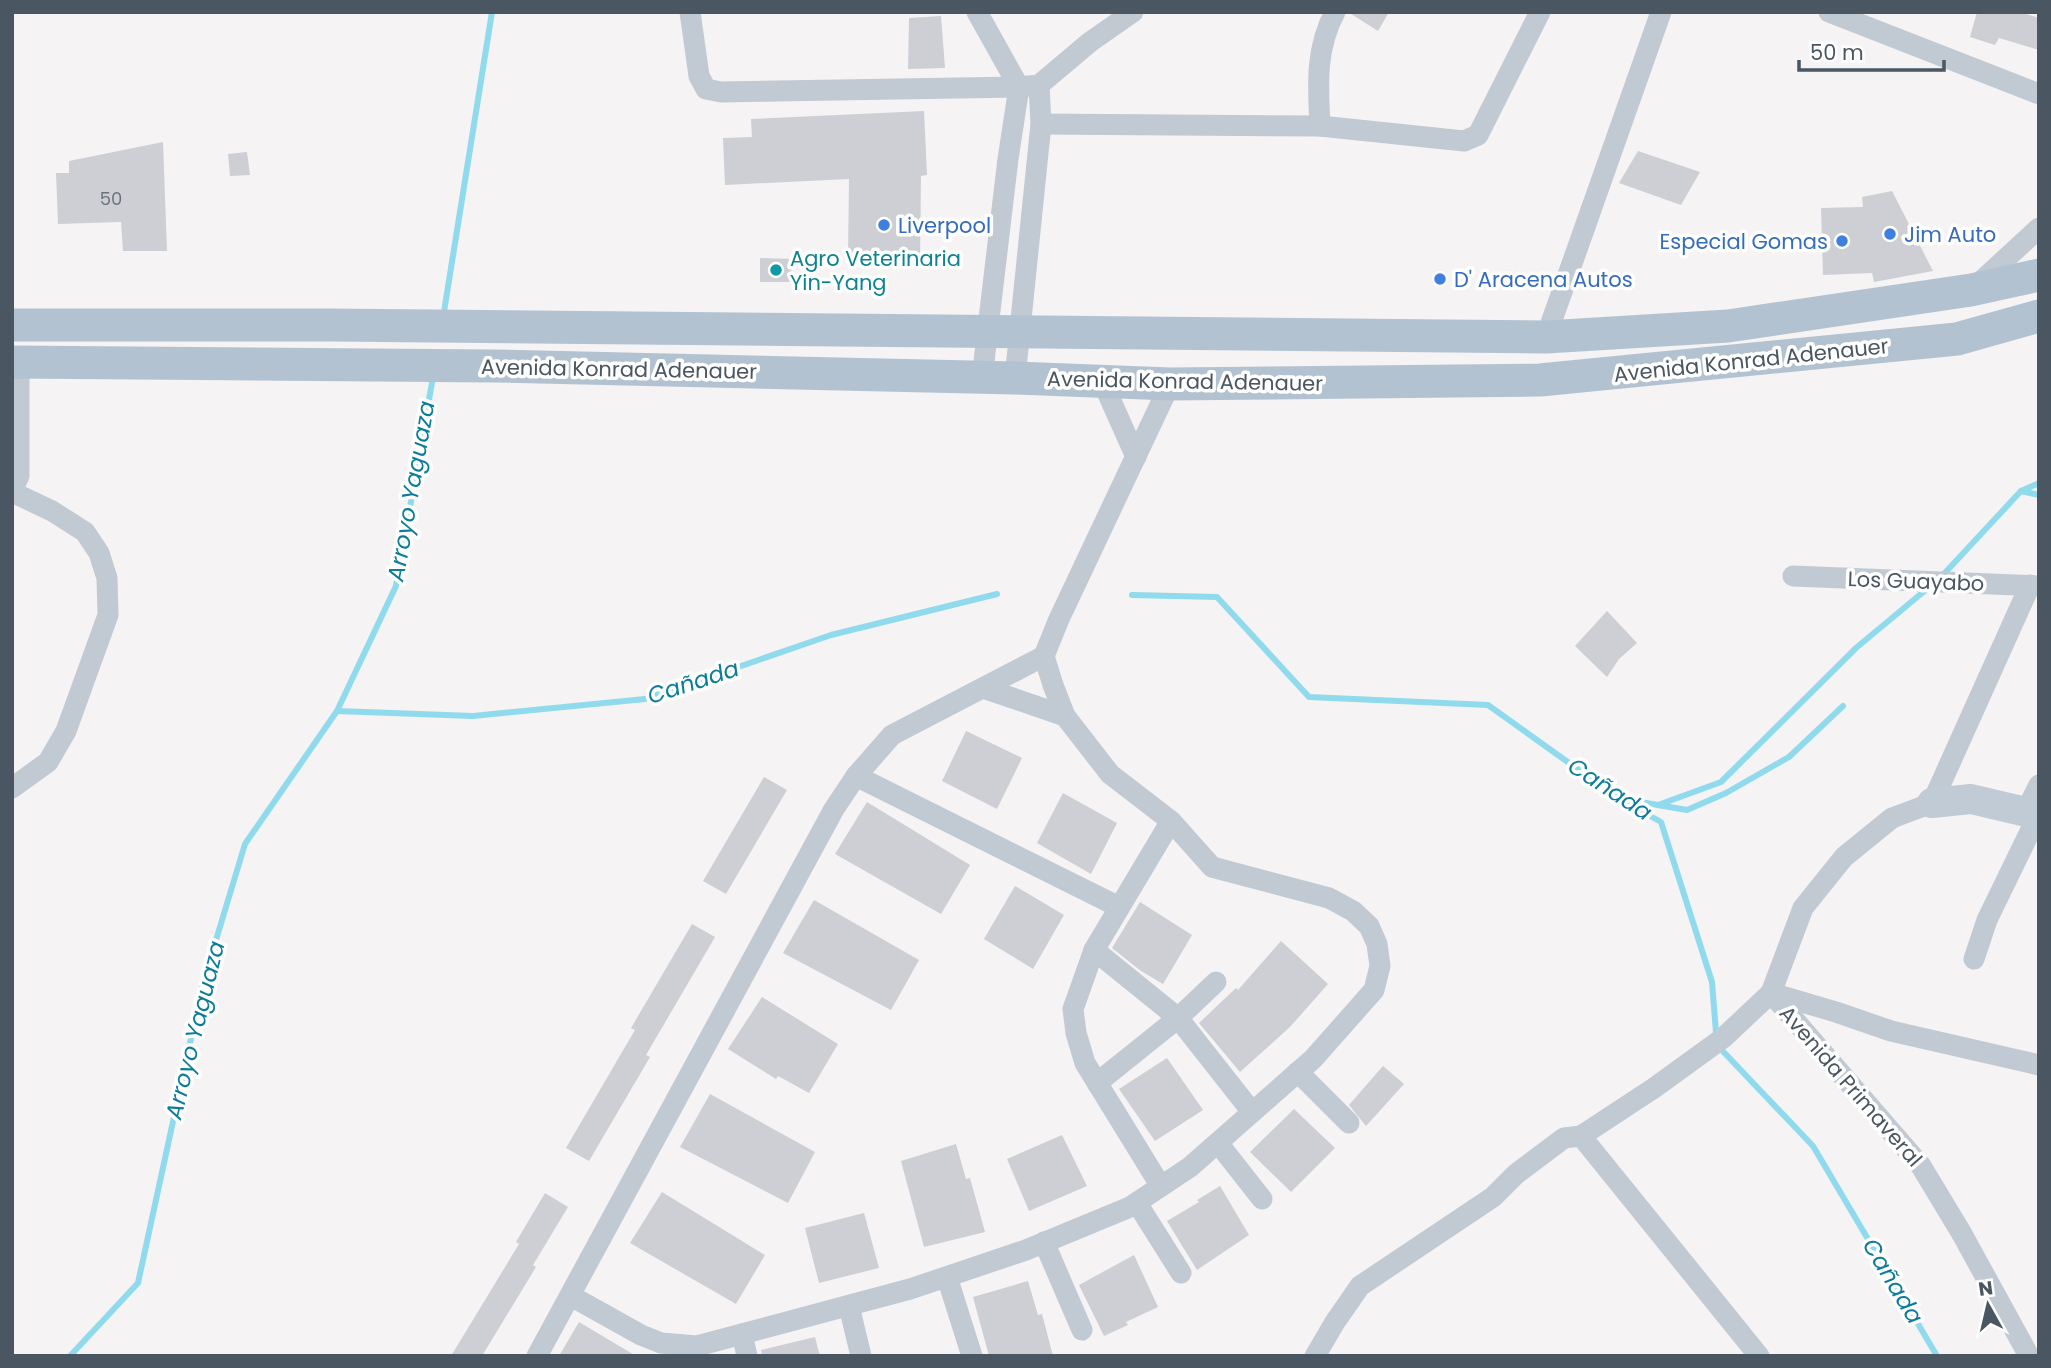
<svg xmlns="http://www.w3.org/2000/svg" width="2051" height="1368" font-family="Poppins,sans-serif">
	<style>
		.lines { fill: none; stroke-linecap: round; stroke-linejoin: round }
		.stream { stroke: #90daee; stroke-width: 6 }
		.building { fill: #cdcfd5 }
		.street { stroke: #c1cad2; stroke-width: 21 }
		.secondary { stroke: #c1cbd6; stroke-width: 30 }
		.primary { stroke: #b3c2d1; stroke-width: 33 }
		.shop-dot { fill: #3f7fe0; stroke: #fff; stroke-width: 2.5 }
		.culture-dot { fill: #0f9aa8; stroke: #fff; stroke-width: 2.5 }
		.labels { text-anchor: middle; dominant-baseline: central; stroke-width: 7; stroke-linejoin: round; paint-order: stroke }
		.number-label { font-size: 18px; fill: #6b747e }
		.shop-label { font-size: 21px; fill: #366cbe; stroke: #fff; text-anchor: start }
		.culture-label { font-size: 21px; fill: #0d838f; stroke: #fff; text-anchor: start }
		.street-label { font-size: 21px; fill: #4a5661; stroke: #fff }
		.water-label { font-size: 23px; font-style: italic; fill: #0c7c9b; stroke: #fff }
	</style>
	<rect width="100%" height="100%" fill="#f5f3f3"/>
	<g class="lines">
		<!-- stream -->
		<g class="stream">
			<path d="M 443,318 L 492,12"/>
			<path d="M 2021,491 L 2039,483"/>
			<path d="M 1942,576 L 2021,491 L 2039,495"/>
			<path d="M 1132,595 L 1217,597 L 1309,697 L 1488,705 L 1618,798 L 1661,822 L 1712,982 L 1717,1045 L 1813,1146 L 1937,1356"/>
			<path d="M 337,711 L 473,716 L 645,699 L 831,635 L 997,594"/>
			<path d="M 1623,799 L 1687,810 L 1726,793 L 1789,757 L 1843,706"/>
			<path d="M 1658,805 L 1721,782 L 1856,648 L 1928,588"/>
			<path d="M 70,1356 L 138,1283 L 203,983 L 245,844 L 337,711 L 396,586 L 433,377"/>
		</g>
	</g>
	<!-- building -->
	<g class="building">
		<path d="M 1348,12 L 1389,12 L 1378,31 Z"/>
		<path d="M 1977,12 L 2020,12 L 2039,18 L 2039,50 L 1999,38 L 1995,45 L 1970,37 Z"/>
		<path d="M 941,16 L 945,68 L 908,69 L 909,18 Z"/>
		<path d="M 924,111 L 927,175 L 921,176 L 920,260 L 848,259 L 849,179 L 725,185 L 723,138 L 752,137 L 751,119 Z"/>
		<path d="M 163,142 L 167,251 L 123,251 L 121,222 L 58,224 L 56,173 L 69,173 L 69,161 Z"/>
		<path d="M 1638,151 L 1700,172 L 1681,205 L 1619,183 Z"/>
		<path d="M 247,152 L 250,175 L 230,176 L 228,154 Z"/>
		<path d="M 1892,191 L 1933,271 L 1874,282 L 1872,273 L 1823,275 L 1821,208 L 1863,207 L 1862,197 Z"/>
		<path d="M 760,258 L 792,259 L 791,282 L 760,282 Z"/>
		<path d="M 1607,611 L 1637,643 L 1619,659 L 1607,677 L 1575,646 Z"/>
		<path d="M 966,731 L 1022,758 L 997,809 L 942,781 Z"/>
		<path d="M 764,777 L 787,790 L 726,894 L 703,881 Z"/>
		<path d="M 1063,793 L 1117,823 L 1091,874 L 1037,843 Z"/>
		<path d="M 867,802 L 970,865 L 941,914 L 835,854 Z"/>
		<path d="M 1015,886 L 1064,915 L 1033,969 L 984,939 Z"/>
		<path d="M 814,900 L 919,960 L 891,1010 L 783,953 Z"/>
		<path d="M 1140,902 L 1192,935 L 1163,984 L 1141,971 L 1112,948 Z"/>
		<path d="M 692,924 L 715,937 L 646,1055 L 650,1057 L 589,1161 L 566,1148 L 635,1030 L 631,1028 Z"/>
		<path d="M 1281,941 L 1328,984 L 1290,1027 L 1240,1072 L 1199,1023 L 1236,988 L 1238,990 Z"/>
		<path d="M 762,997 L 838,1044 L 809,1093 L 778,1076 L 776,1079 L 728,1049 Z"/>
		<path d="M 1167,1058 L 1203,1110 L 1155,1141 L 1119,1089 Z"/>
		<path d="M 1383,1066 L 1404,1084 L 1366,1126 L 1349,1105 Z"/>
		<path d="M 710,1094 L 815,1152 L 788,1203 L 680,1147 Z"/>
		<path d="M 1294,1109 L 1335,1148 L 1291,1192 L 1250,1152 Z"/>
		<path d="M 1062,1135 L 1087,1186 L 1029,1211 L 1007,1159 Z"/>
		<path d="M 956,1144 L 966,1179 L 970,1178 L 985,1232 L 924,1247 L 901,1161 Z"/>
		<path d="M 1220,1186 L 1249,1235 L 1197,1270 L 1167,1221 L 1199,1202 L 1197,1200 Z"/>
		<path d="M 662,1192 L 765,1255 L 736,1304 L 630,1243 Z"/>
		<path d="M 545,1193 L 568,1207 L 533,1265 L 536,1267 L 482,1356 L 451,1356 L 519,1244 L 516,1242 Z"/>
		<path d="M 864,1213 L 879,1268 L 819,1283 L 805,1228 Z"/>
		<path d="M 1134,1255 L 1158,1307 L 1126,1322 L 1128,1325 L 1104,1336 L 1079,1285 Z"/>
		<path d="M 1028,1281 L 1038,1315 L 1042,1314 L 1053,1356 L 989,1356 L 973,1297 Z"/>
		<path d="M 579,1322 L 636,1356 L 559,1356 Z"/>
		<path d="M 815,1337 L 820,1356 L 762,1356 L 761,1350 Z"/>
	</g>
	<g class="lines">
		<!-- street -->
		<g class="street">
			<path d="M 690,12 L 699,76 L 706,89 L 721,92 L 1019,87 L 1039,85 L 1090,42 L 1133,12"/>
			<path d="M 977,12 L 1019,87 L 1008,159 L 982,378"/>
			<path d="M 1829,12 L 2039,94"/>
			<path d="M 1041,124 L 1320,126 L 1464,141 L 1478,135 L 1540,12"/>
			<path d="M 1320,126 C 1318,87 1315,49 1335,12"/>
			<path d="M 1976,286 L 2039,228"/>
			<path d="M 1546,337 L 1661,12"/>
			<path d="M 1015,378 L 1041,124 L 1039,85"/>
			<path d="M 1103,383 L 1136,457"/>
			<path d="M 12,490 L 19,476 L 19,362"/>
			<path d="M 12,492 L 52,511 L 85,532 L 99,553 L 107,578 L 108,615 L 66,731 L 48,762 L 12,788"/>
			<path d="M 1793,576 L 2039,586"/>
			<path d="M 983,688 L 1065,716"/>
			<path d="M 856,776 L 1119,907"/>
			<path d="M 2026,811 L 2039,785"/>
			<path d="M 1094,950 L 1178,1018 L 1252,1112"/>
			<path d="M 1974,959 L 1987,920 L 2038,815"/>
			<path d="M 1298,1072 L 1349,1123"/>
			<path d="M 1097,1083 L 1178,1018 L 1216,982"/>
			<path d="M 1581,1136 L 1654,1088 L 1723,1038 L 1771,993 L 1836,1012 L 1891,1031 L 2039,1065"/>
			<path d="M 1218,1143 L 1262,1199"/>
			<path d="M 1160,1185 L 1085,1063 L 1076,1033 L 1073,1009 L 1094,950 L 1171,821"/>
			<path d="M 1137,1203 L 1181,1273"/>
			<path d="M 1044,1242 L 1082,1330"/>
			<path d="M 947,1277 L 972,1356"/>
			<path d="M 571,1296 L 641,1335 L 661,1343 L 697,1346 L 910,1289 L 1026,1250 L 1130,1207 L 1190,1167 L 1298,1072 L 1313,1059 L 1374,990 L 1380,966 L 1377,944 L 1369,926 L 1353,911 L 1329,898 L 1212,867 L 1171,821 L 1110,774 L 1065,716 L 1053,685 L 1044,656 L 1059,619 L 1170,384"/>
			<path d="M 849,1306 L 861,1356"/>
			<path d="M 742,1334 L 747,1356"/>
			<path d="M 537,1356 L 834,809 L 856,776 L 892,735 L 1044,656"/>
			<path d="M 1315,1356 L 1335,1322 L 1360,1286 L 1493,1197 L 1516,1174 L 1564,1138 L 1581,1136 L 1759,1356"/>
			<path d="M 2029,1356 L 1962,1234 L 1921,1166 L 1771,993 L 1803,908 L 1844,857 L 1892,818 L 1932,803 L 2030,585"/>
		</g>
		<!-- secondary -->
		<path class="secondary" d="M 1932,803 L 1971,799 L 2039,815"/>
		<!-- primary -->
		<g class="primary">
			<path d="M 12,325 L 329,325 L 1546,337 L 1728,326 L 1971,290 L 2039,275"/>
			<path d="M 12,362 L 494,366 L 1015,378 L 1170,384 L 1540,380 L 1957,339 L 2039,316"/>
		</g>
	</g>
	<!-- markers -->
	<g class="shop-dot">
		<circle cx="884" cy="225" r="7"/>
		<circle cx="1890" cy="234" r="7"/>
		<circle cx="1842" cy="241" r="7"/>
		<circle cx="1440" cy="279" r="7"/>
	</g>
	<circle class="culture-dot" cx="776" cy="270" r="7"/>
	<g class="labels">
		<!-- number labels -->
		<g class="number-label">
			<text x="111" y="198">50</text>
		</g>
		<!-- shop labels -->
		<g class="shop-label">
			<text x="898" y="225">Liverpool</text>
			<text x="1904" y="234">Jim Auto</text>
			<text x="1828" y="241" text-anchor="end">Especial Gomas</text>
			<text x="1454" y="279">D' Aracena Autos</text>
		</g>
		<!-- culture labels -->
		<g class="culture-label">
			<text x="790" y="258">Agro Veterinaria<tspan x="790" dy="24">Yin-Yang</tspan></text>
		</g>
		<!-- street labels -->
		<g class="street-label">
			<text transform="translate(1751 360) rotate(-6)">Avenida Konrad Adenauer</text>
			<text transform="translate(619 369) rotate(1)">Avenida Konrad Adenauer</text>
			<text transform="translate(1185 381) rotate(1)">Avenida Konrad Adenauer</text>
			<text transform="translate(1916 581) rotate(2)">Los Guayabo</text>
			<text transform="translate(1851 1086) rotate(49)">Avenida Primaveral</text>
		</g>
		<!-- water labels -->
		<g class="water-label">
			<text transform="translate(411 491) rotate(-80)">Arroyo Yaguaza</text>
			<text transform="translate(693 682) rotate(-18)">Cañada</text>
			<text transform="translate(1610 789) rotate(33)">Cañada</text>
			<text transform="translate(195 1030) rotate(-76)">Arroyo Yaguaza</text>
			<text transform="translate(1893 1281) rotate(59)">Cañada</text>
		</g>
	</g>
	<!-- border -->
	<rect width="2051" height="1368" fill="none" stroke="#4a5661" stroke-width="28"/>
	<!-- north arrow -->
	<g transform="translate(1988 1305) rotate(352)" stroke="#ffffff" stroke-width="5" paint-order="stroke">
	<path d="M0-5L12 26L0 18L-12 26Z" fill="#4a5661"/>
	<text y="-10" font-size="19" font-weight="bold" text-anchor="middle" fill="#4a5661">N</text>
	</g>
	<!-- scale -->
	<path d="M1799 60v10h145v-10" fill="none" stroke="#4a5661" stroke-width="3.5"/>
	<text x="1810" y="60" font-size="21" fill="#4a5661" stroke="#ffffff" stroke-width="5" paint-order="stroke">50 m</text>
</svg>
